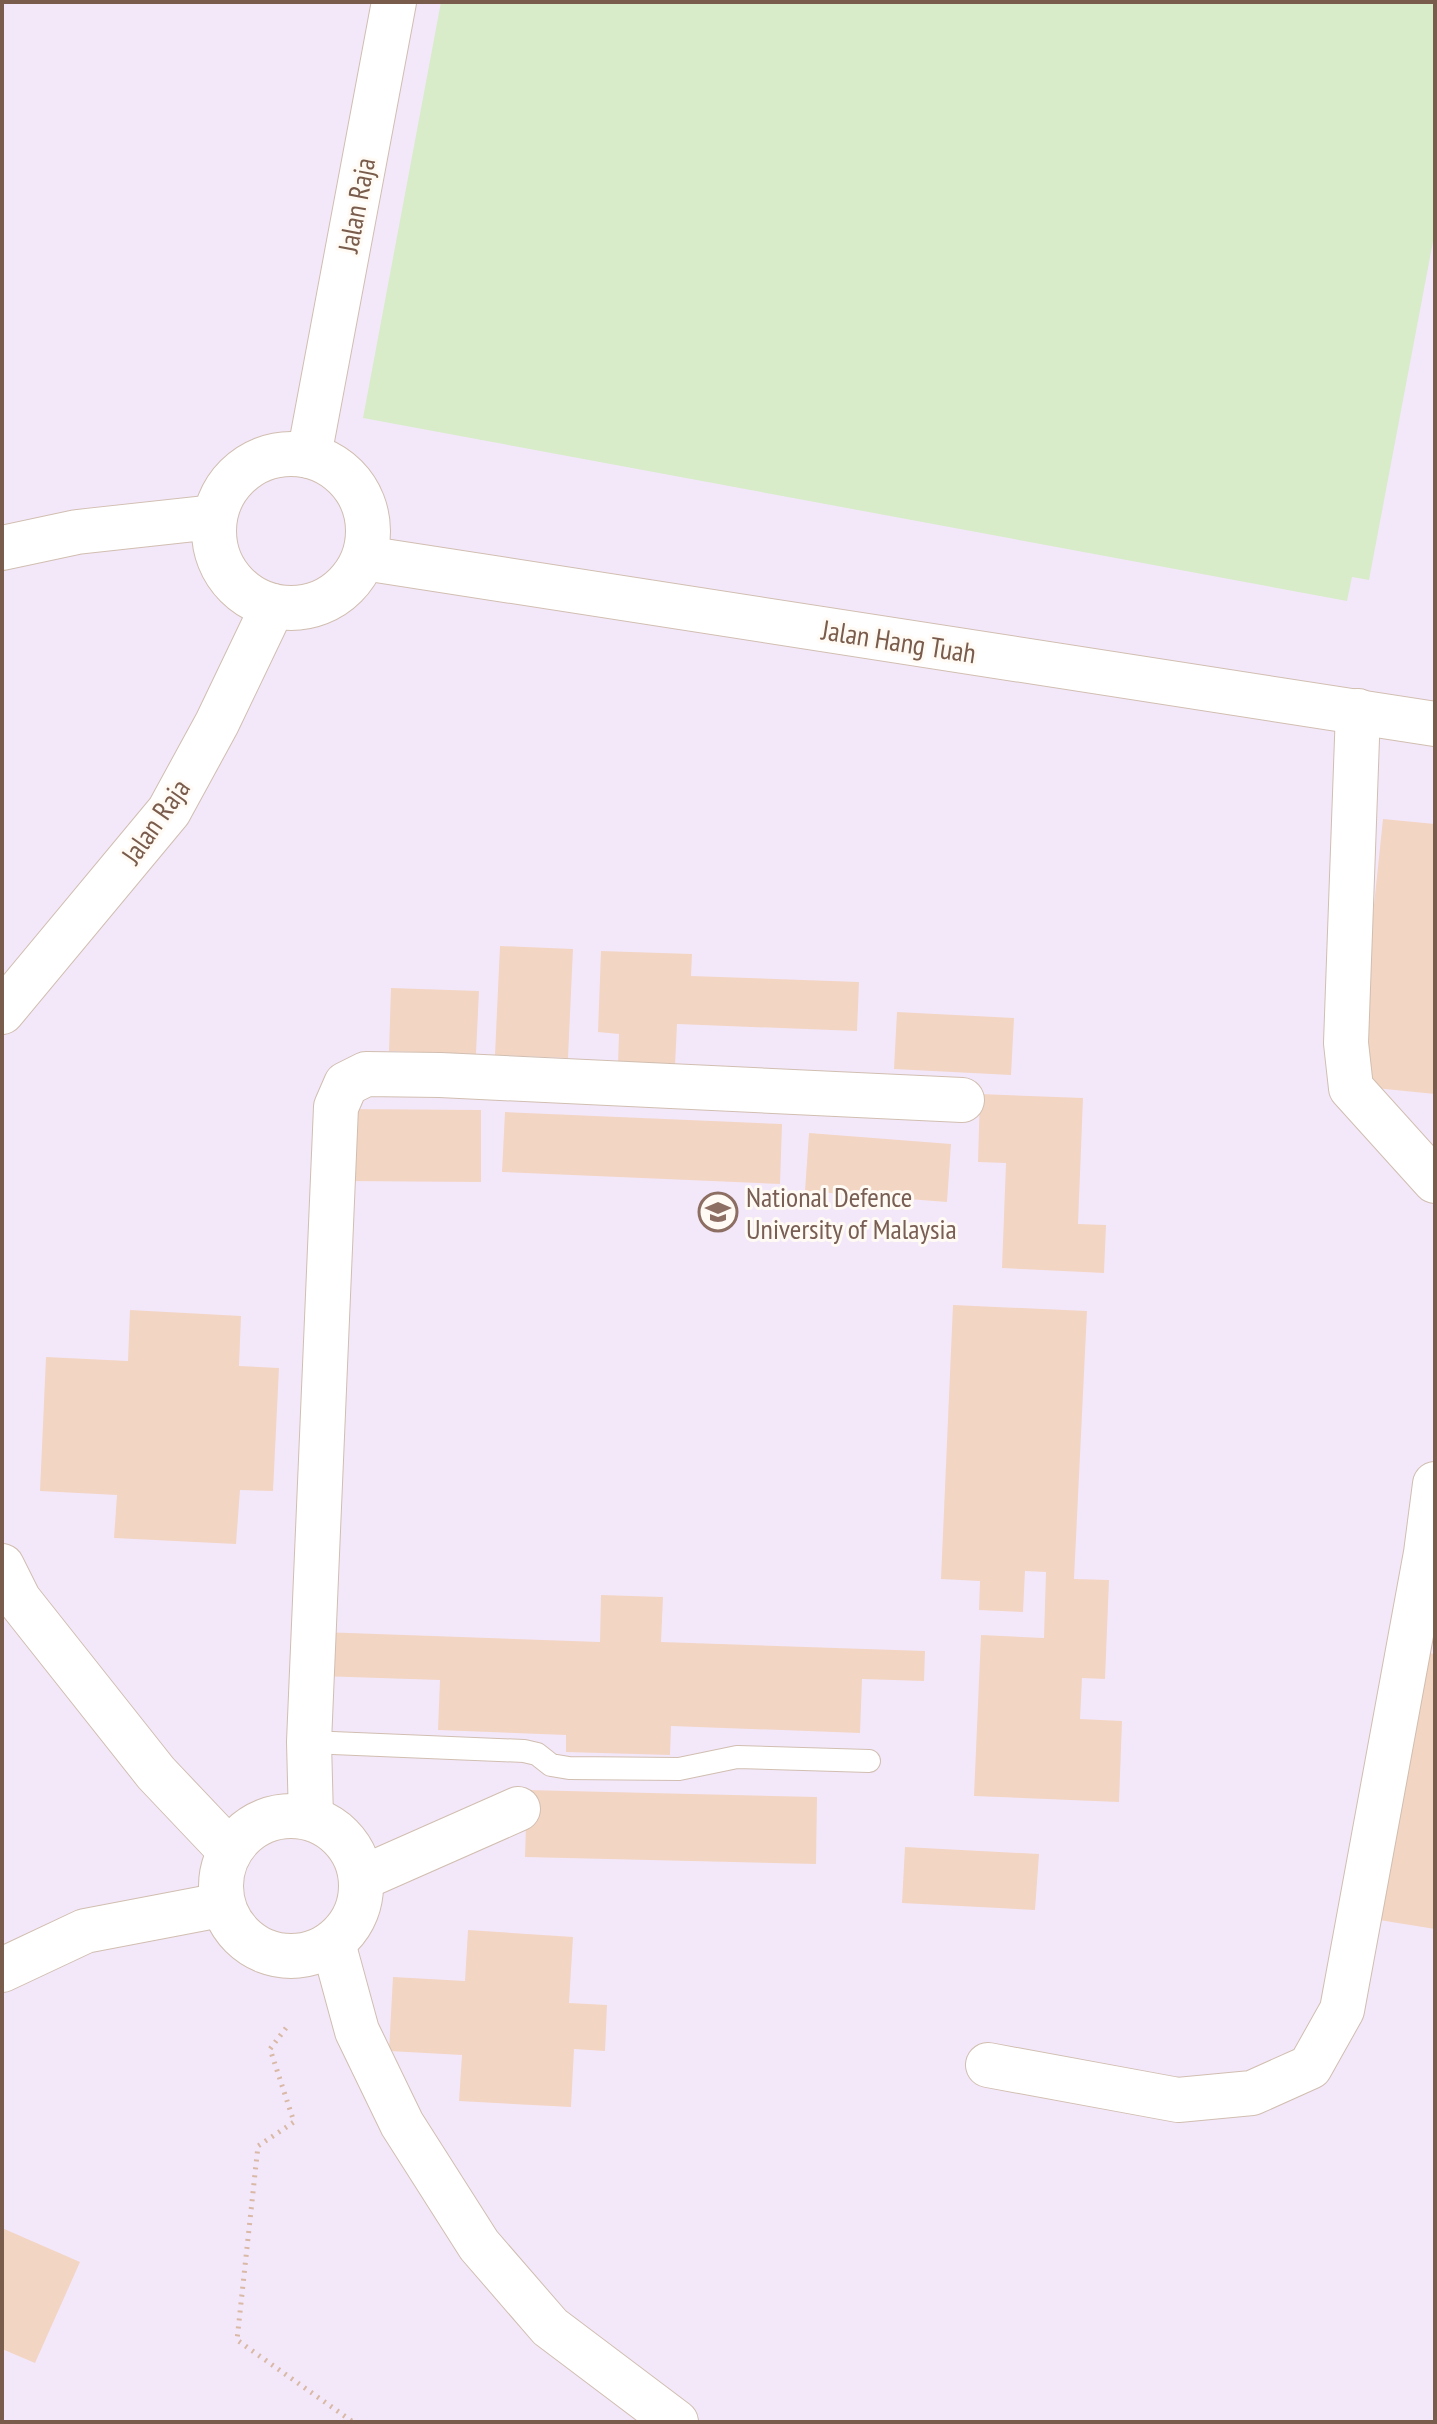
<svg xmlns="http://www.w3.org/2000/svg" width="1437" height="2424" font-family="'PT Sans Narrow',sans-serif">
	<style>
		.education { fill: #f3e8fa }
		.green { fill: #d8ecc9 }
		.building { fill: #f3d5c3 }
		.lines { fill: none; stroke-linecap: round; stroke-linejoin: round }
		.lane-casing { stroke: #d1beb0; stroke-width: 24 }
		.street-casing { stroke: #d1beb0; stroke-width: 46 }
		.path { stroke: #d9b8a5; stroke-width: 5; stroke-dasharray: 2 6; stroke-linecap: butt }
		.lane { stroke: #fff; stroke-width: 22 }
		.street { stroke: #fff; stroke-width: 44 }
		.labels { text-anchor: middle; dominant-baseline: central; stroke-width: 6; stroke-linejoin: round; paint-order: stroke }
		.street-label { font-size: 28px; fill: #7a5c4d; stroke: #fffaf3 }
		.education-label { font-size: 28px; fill: #785e54; stroke: #fffaf3; text-anchor: start }
	</style>
	<rect width="100%" height="100%" fill="#fdf6ec"/>
	<!-- education -->
	<rect class="education" x="2" y="2" width="1433" height="2420"/>
	<!-- green -->
	<path class="green" d="M 441,2 L 1435,2 L 1435,231 L 1369,580 L 1352,577 L 1347,601 L 363,418 Z"/>
	<!-- building -->
	<g class="building">
		<path d="M 1383,819 L 1435,824 L 1435,1094 L 1355,1086 Z"/>
		<path d="M 500,946 L 573,949 L 568,1058 L 495,1055 Z"/>
		<path d="M 601,951 L 692,954 L 691,976 L 859,982 L 857,1031 L 677,1024 L 675,1066 L 618,1064 L 619,1034 L 598,1032 Z"/>
		<path d="M 391,988 L 479,991 L 476,1054 L 389,1051 Z"/>
		<path d="M 897,1012 L 1014,1018 L 1011,1075 L 894,1069 Z"/>
		<path d="M 980,1094 L 1083,1098 L 1078,1224 L 1106,1225 L 1104,1273 L 1002,1268 L 1006,1163 L 978,1162 Z"/>
		<path d="M 344,1109 L 481,1110 L 481,1182 L 343,1181 Z"/>
		<path d="M 505,1112 L 782,1124 L 780,1184 L 502,1172 Z"/>
		<path d="M 809,1133 L 951,1144 L 947,1202 L 805,1191 Z"/>
		<path d="M 953,1305 L 1087,1311 L 1074,1579 L 1109,1580 L 1105,1679 L 1082,1678 L 1080,1719 L 1122,1721 L 1119,1802 L 974,1796 L 981,1635 L 1044,1638 L 1046,1572 L 1025,1571 L 1023,1612 L 979,1610 L 980,1581 L 941,1579 Z"/>
		<path d="M 130,1310 L 241,1316 L 239,1366 L 279,1368 L 273,1491 L 240,1490 L 236,1544 L 114,1538 L 117,1495 L 40,1491 L 46,1357 L 128,1361 Z"/>
		<path d="M 601,1595 L 663,1597 L 661,1642 L 925,1651 L 924,1681 L 862,1679 L 860,1733 L 671,1726 L 670,1755 L 566,1752 L 566,1735 L 438,1730 L 440,1680 L 319,1676 L 321,1632 L 600,1642 Z"/>
		<path d="M 1411,1651 L 1435,1654 L 1435,1929 L 1367,1918 Z"/>
		<path d="M 527,1790 L 817,1797 L 816,1864 L 525,1857 Z"/>
		<path d="M 905,1847 L 1039,1854 L 1035,1910 L 902,1903 Z"/>
		<path d="M 468,1930 L 573,1937 L 569,2003 L 607,2005 L 605,2051 L 574,2049 L 571,2107 L 459,2101 L 462,2055 L 389,2051 L 393,1977 L 465,1981 Z"/>
		<path d="M 2,2228 L 80,2262 L 35,2363 L 2,2349 Z"/>
	</g>
	<g class="lines">
		<!-- lane casing -->
		<g class="lane-casing">
			<path id="lane" d="M 309,1742 L 524,1751 L 537,1754 L 551,1765 L 569,1768 L 679,1769 L 737,1757 L 869,1761"/>
		</g>
		<!-- street casing -->
		<g class="street-casing">
			<g id="street">
				<circle cx="291" cy="531" r="77"/>
				<path d="M 309,456 L 394,2"/>
				<path d="M 2,548 L 77,532 L 214,517"/>
				<path d="M 364,558 L 1435,724"/>
				<path d="M 1358,711 L 1346,1043 L 1351,1088 L 1435,1181"/>
				<path d="M 2,1012 L 169,811 L 217,723 L 273,606"/>
				<path d="M 2,1566 L 19,1600 L 156,1773 L 229,1850"/>
				<circle cx="291" cy="1886" r="70"/>
				<path d="M 311,1818 L 309,1742 L 336,1107 L 346,1084 L 366,1074 L 440,1075 L 962,1100"/>
				<path d="M 362,1878 L 518,1809"/>
				<path d="M 333,1943 L 357,2031 L 402,2124 L 479,2245 L 550,2327 L 676,2422"/>
				<path d="M 2,1970 L 85,1931 L 221,1905"/>
				<path d="M 988,2065 L 1178,2100 L 1252,2093 L 1310,2067 L 1342,2010 L 1426,1553 L 1435,1484"/>
			</g>
		</g>
		<!-- path -->
		<path class="path" d="M 286,2028 L 270,2049 L 294,2122 L 258,2146 L 237,2340 L 353,2422"/>
		<!-- lane -->
		<use href="#lane" class="lane"/>
		<!-- street -->
		<use href="#street" class="street"/>
	</g>
	<!-- icons -->
	<defs>
		<g id="university-ring" transform="scale(2)"><circle r="9.5" fill="#fffaf3" stroke="#8d6e63" stroke-width="1.5"/><path d="M0-5L7-2L0 1L-7-2ZM-4 1L0 2.5L4 1V4Q0 6-4 4Z" fill="#8d6e63"/></g>
	</defs>
	<g fill-rule="evenodd">
		<use href="#university-ring" x="718" y="1212"/>
	</g>
	<g class="labels">
		<!-- street labels -->
		<g class="street-label">
			<text transform="translate(356 205) rotate(-79)">Jalan Raja</text>
			<text transform="translate(899 641) rotate(9)">Jalan Hang Tuah</text>
			<text transform="translate(155 821) rotate(-55)">Jalan Raja</text>
		</g>
		<!-- education labels -->
		<g class="education-label">
			<text x="746" y="1196">National Defence<tspan x="746" dy="32">University of Malaysia</tspan></text>
		</g>
	</g>
	<!-- border -->
	<rect width="1437" height="2424" fill="none" stroke="#7a5c4d" stroke-width="8"/>
</svg>
